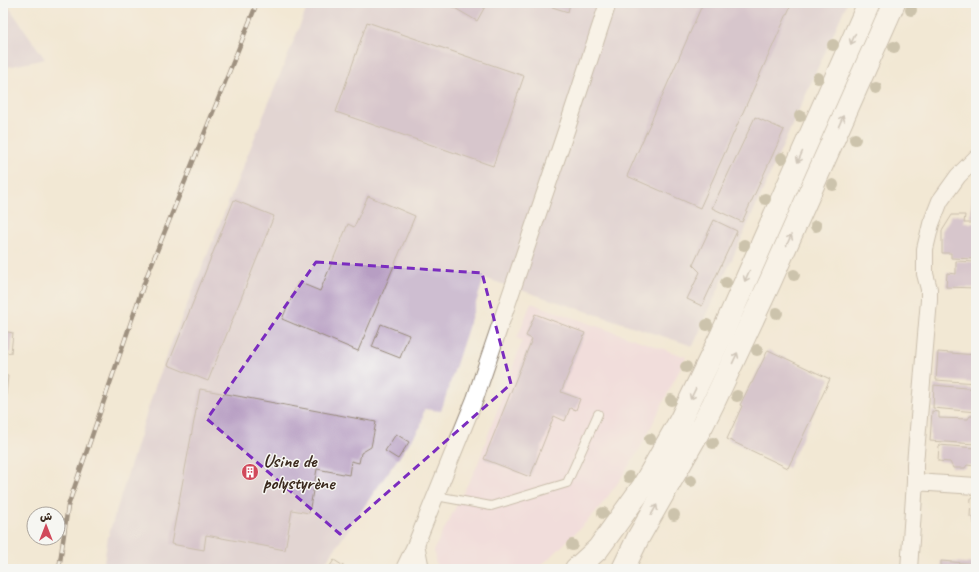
<svg xmlns="http://www.w3.org/2000/svg" width="979" height="572" font-family="Caveat,'Playpen Sans Arabic',sans-serif">
	<style>
		.built { fill: #f0d0e4 }
		.industrial { fill: #cebed1 }
		.building { fill: #b79ec3 }
		.lines { fill: none; stroke-linecap: round; stroke-linejoin: round }
		.service-casing { stroke: #968979; stroke-width: 10 }
		.minor-casing { stroke: #968979; stroke-width: 18 }
		.secondary-casing { stroke: #968979; stroke-width: 24 }
		.service { stroke: #fff; stroke-width: 8 }
		.minor { stroke: #fff; stroke-width: 16 }
		.secondary { stroke: #fff; stroke-width: 22 }
		.rail-casing { stroke: #3b2a1e; stroke-width: 4.5 }
		.rail { stroke: #f6f6f2; stroke-width: 3; stroke-dasharray: 9; stroke-linecap: butt }
		.tree { fill: #9e977c }
		.oneway { stroke: #a79f9a }
		.marked { fill: none; stroke: #7b2cbf; stroke-width: 3; stroke-dasharray: 8 5; stroke-linejoin: round }
		.labels { text-anchor: middle; dominant-baseline: central; stroke-width: 3; stroke-linejoin: round; paint-order: stroke }
		.poi-label { font-size: 19px; font-weight: bold; fill: #3b2a1e; stroke: #f6f6f2; text-anchor: start }
	</style>
	<rect width="100%" height="100%" fill="#f6f6f2"/>
	<filter id="ink" filterUnits="userSpaceOnUse"><feTurbulence type="fractalNoise" baseFrequency=".025" numOctaves="2"/><feDisplacementMap in="SourceGraphic" scale="8" xChannelSelector="R" yChannelSelector="G"/><feConvolveMatrix kernelMatrix="1 2 1 2 8 2 1 2 1" color-interpolation-filters="sRGB"/></filter>
	<filter id="wash" filterUnits="userSpaceOnUse"><feTurbulence type="fractalNoise" baseFrequency=".012" numOctaves="4" result="noise"/><feDisplacementMap in="SourceGraphic" scale="16" xChannelSelector="R" yChannelSelector="G"/><feGaussianBlur stdDeviation="0.9" result="paint"/><feColorMatrix in="noise" values="0 0 0 0 0 0 0 0 0 0 0 0 0 0 0 0 0 1.4 0 .05"/><feComposite in="paint" operator="in"/></filter>
	<g filter="url(#wash)">
		<rect width="100%" height="100%" fill="#f2e8d4"/>
		<!-- built -->
		<path class="built" d="M 531,303 L 686,357 L 642,445 L 620,480 L 596,512 L 552,556 L 536,569 L 438,569 L 435,561 L 434,549 L 477,466 L 522,341 L 517,338 Z"/>
		<!-- industrial -->
		<g class="industrial">
			<path d="M 3,3 L 6,3 L 45,59 L 3,68 Z"/>
			<path d="M 309,3 L 847,3 L 693,346 L 484,278 L 441,411 L 424,409 L 421,426 L 377,488 L 321,569 L 103,569 L 108,537 L 158,377 Z"/>
		</g>
		<g id="blocks">
			<!-- building -->
			<g class="building">
				<path d="M 446,3 L 487,3 L 477,21 Z"/>
				<path d="M 550,3 L 570,3 L 568,12 L 549,6 Z"/>
				<path d="M 703,3 L 792,3 L 700,208 L 627,176 Z"/>
				<path d="M 367,22 L 524,76 L 493,166 L 336,112 Z"/>
				<path d="M 755,117 L 784,130 L 742,222 L 712,208 Z"/>
				<path d="M 972,195 L 976,195 L 976,218 L 971,217 Z"/>
				<path d="M 368,196 L 415,216 L 358,351 L 282,319 L 298,282 L 320,291 L 348,224 L 354,227 Z"/>
				<path d="M 234,200 L 274,216 L 208,381 L 168,365 Z"/>
				<path d="M 952,215 L 965,215 L 964,223 L 976,223 L 976,259 L 951,258 L 951,253 L 942,253 L 942,231 Z"/>
				<path d="M 714,220 L 737,231 L 702,306 L 687,299 L 700,272 L 693,265 Z"/>
				<path d="M 956,261 L 976,262 L 976,288 L 946,287 L 947,273 L 956,274 Z"/>
				<path d="M 535,314 L 585,333 L 561,392 L 580,399 L 576,410 L 570,408 L 565,421 L 554,416 L 530,477 L 484,459 L 532,339 L 526,336 Z"/>
				<path d="M 381,324 L 409,335 L 400,358 L 372,347 Z"/>
				<path d="M 3,331 L 13,333 L 11,353 L 6,352 L 4,373 L 3,373 Z"/>
				<path d="M 768,350 L 830,379 L 788,468 L 727,439 L 742,406 L 740,405 L 751,383 L 752,383 Z"/>
				<path d="M 938,352 L 976,355 L 976,383 L 936,380 Z"/>
				<path d="M 3,375 L 8,376 L 5,404 L 3,404 Z"/>
				<path d="M 934,385 L 976,389 L 976,412 L 933,408 Z"/>
				<path d="M 200,389 L 376,422 L 371,447 L 361,453 L 359,463 L 351,461 L 349,475 L 317,469 L 309,513 L 292,510 L 285,550 L 206,535 L 204,550 L 171,544 Z"/>
				<path d="M 932,411 L 939,412 L 939,418 L 968,419 L 970,416 L 976,416 L 976,444 L 930,441 Z"/>
				<path d="M 396,434 L 409,442 L 398,459 L 385,451 Z"/>
				<path d="M 939,445 L 976,448 L 975,466 L 967,465 L 965,468 L 953,468 L 950,462 L 938,461 Z"/>
				<path d="M 971,498 L 976,498 L 976,524 L 974,524 L 974,517 L 970,517 Z"/>
				<path d="M 334,560 L 348,569 L 328,569 Z"/>
				<path d="M 941,561 L 976,564 L 976,569 L 941,569 Z"/>
				<path d="M 226,565 L 231,569 L 223,569 Z"/>
			</g>
		</g>
	</g>
	<g filter="url(#ink)">
		<use href="#blocks" fill-opacity="0" stroke="#968979" stroke-width="1"/>
		<g class="lines">
			<!-- service casing -->
			<g class="service-casing">
				<path id="service" d="M 436,496 L 491,506 L 567,483 L 598,414"/>
			</g>
			<!-- minor casing -->
			<g class="minor-casing">
				<g id="minor">
					<path d="M 915,482 L 915,464 L 929,300 L 929,289 L 925,274 L 925,249 L 931,224 L 940,201 L 958,176 L 976,158"/>
					<path d="M 416,544 L 475,399 L 567,128 L 608,3"/>
					<path d="M 404,569 L 416,544 L 421,569"/>
					<path d="M 909,569 L 915,482 L 976,486"/>
				</g>
			</g>
			<!-- secondary casing -->
			<g class="secondary-casing">
				<g id="secondary">
					<path d="M 576,569 L 598,549 L 642,488 L 680,421 L 722,334 L 869,3"/>
					<path d="M 623,569 L 638,538 L 703,424 L 713,404 L 770,282 L 894,3"/>
				</g>
			</g>
			<!-- service -->
			<use href="#service" class="service"/>
			<!-- minor -->
			<use href="#minor" class="minor"/>
			<!-- secondary -->
			<use href="#secondary" class="secondary"/>
			<!-- rail casing -->
			<g class="rail-casing">
				<path id="rail" d="M 59,569 L 68,506 L 146,278 L 257,3"/>
			</g>
			<!-- rail -->
			<use href="#rail" class="rail"/>
		</g>
		<!-- trees -->
		<g class="tree">
			<circle cx="911" cy="10" r="6"/>
			<circle cx="833" cy="45" r="6"/>
			<circle cx="894" cy="47" r="6"/>
			<circle cx="818" cy="78" r="6"/>
			<circle cx="876" cy="88" r="6"/>
			<circle cx="800" cy="116" r="6"/>
			<circle cx="855" cy="139" r="6"/>
			<circle cx="782" cy="158" r="6"/>
			<circle cx="833" cy="185" r="6"/>
			<circle cx="765" cy="199" r="6"/>
			<circle cx="816" cy="226" r="6"/>
			<circle cx="744" cy="245" r="6"/>
			<circle cx="794" cy="275" r="6"/>
			<circle cx="726" cy="283" r="6"/>
			<circle cx="777" cy="313" r="6"/>
			<circle cx="707" cy="325" r="6"/>
			<circle cx="757" cy="350" r="6"/>
			<circle cx="686" cy="367" r="6"/>
			<circle cx="737" cy="396" r="6"/>
			<circle cx="671" cy="400" r="6"/>
			<circle cx="650" cy="439" r="6"/>
			<circle cx="713" cy="443" r="6"/>
			<circle cx="629" cy="477" r="6"/>
			<circle cx="691" cy="481" r="6"/>
			<circle cx="603" cy="513" r="6"/>
			<circle cx="674" cy="515" r="6"/>
			<circle cx="572" cy="545" r="6"/>
		</g>
		<!-- one-way arrows -->
		<defs><path id="oneway-shaft" d="M-6 0H5M1.5-3L5.5 0L1.5 3" fill="none" stroke-width="1.6" stroke-linecap="round" stroke-linejoin="round"/></defs>
		<g class="oneway">
			<use href="#oneway-shaft" transform="translate(853 39) rotate(114)"/>
			<use href="#oneway-shaft" transform="translate(841 121) rotate(-66)"/>
			<use href="#oneway-shaft" transform="translate(800 157) rotate(114)"/>
			<use href="#oneway-shaft" transform="translate(789 240) rotate(-66)"/>
			<use href="#oneway-shaft" transform="translate(747 276) rotate(114)"/>
			<use href="#oneway-shaft" transform="translate(735 358) rotate(-65)"/>
			<use href="#oneway-shaft" transform="translate(693 394) rotate(116)"/>
			<use href="#oneway-shaft" transform="translate(654 510) rotate(-61)"/>
		</g>
	</g>
	<!-- marked area -->
	<path d="M0 0H979V572H0ZM 316,262 L 482,273 L 511,384 L 340,534 L 207,419 Z" fill="#f2e8d4" fill-opacity=".55" fill-rule="evenodd"/>
	<path class="marked" d="M 316,262 L 482,273 L 511,384 L 340,534 L 207,419 Z"/>
	<!-- icons -->
	<defs>
		<g id="building-disc" transform="scale(0.9)"><circle r="9.5" fill="#d1495b" stroke="#f6f6f2"/><path d="M-4-6H4V6H1V3H-1V6H-4ZM-2.5-4.3h1.7v1.8h-1.7ZM.8-4.3h1.7v1.8H.8ZM-2.5-1h1.7V.8h-1.7ZM.8-1h1.7V.8H.8Z" fill="#fff"/></g>
	</defs>
	<g fill-rule="evenodd">
		<use href="#building-disc" x="250" y="472"/>
	</g>
	<g class="labels">
		<!-- poi labels -->
		<g class="poi-label">
			<text x="263" y="461">Usine de<tspan x="263" dy="22">polystyrène</tspan></text>
		</g>
	</g>
	<!-- margin -->
	<rect width="979" height="572" fill="none" stroke="#f6f6f2" stroke-width="16"/>
	<!-- north arrow -->
	<g transform="translate(46 526)"><circle r="19" fill="#f6f6f2" stroke="#aba49d"/>
	<path d="M0-3L7 15L0 10L-7 15Z" fill="#d1495b"/>
	<text y="-6" font-size="11" font-weight="bold" text-anchor="middle" fill="#3b2a1e">ش</text>
	</g>
</svg>
